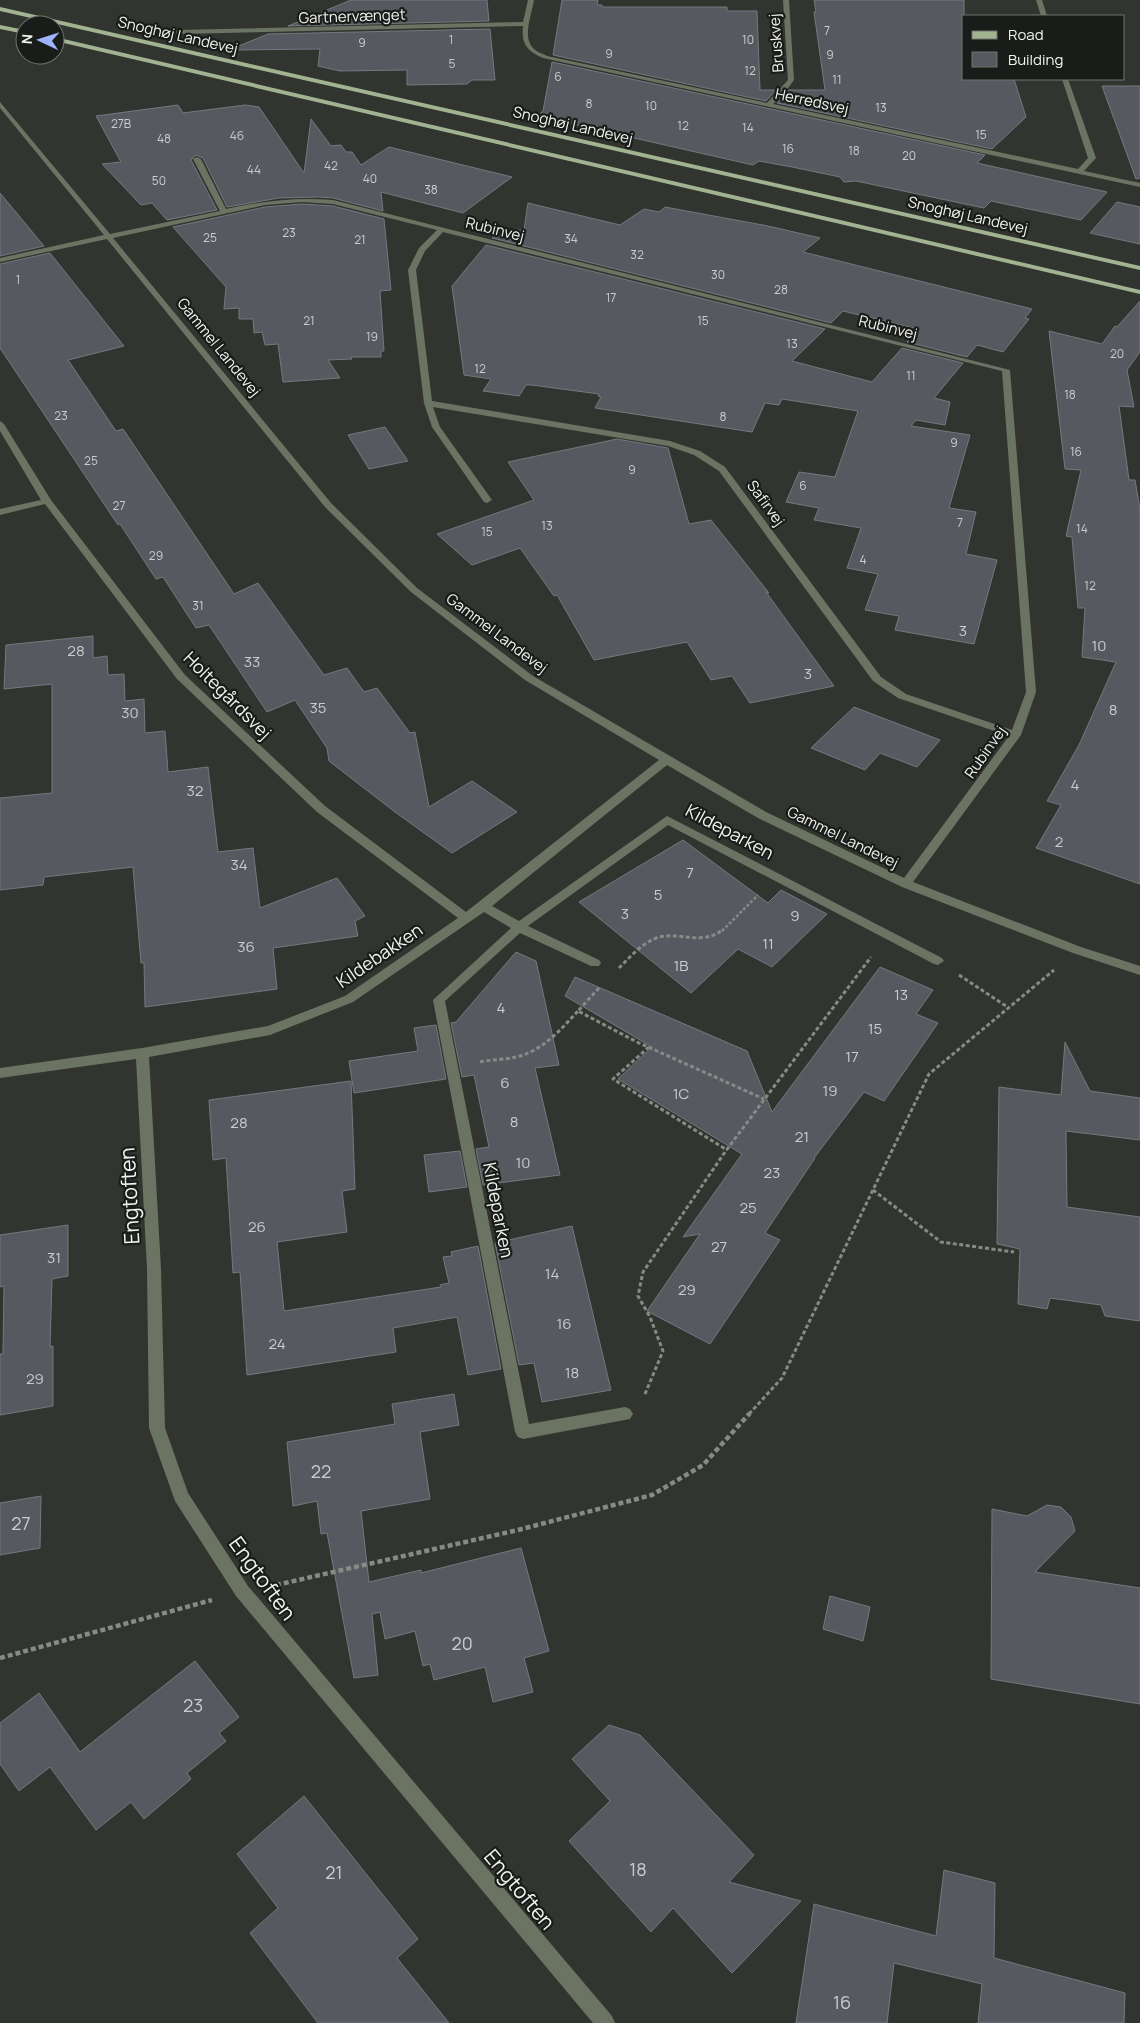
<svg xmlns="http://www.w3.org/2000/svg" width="1140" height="2023" font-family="Manrope,sans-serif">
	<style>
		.building { fill: #575960; stroke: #75787f }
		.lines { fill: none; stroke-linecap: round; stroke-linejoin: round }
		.path-far2 { stroke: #888a85; stroke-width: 2.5; stroke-dasharray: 3 2; stroke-linecap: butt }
		.path-far1 { stroke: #888a85; stroke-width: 3; stroke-dasharray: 4 2.5; stroke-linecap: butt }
		.path { stroke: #888a85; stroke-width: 4.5; stroke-dasharray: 5 3; stroke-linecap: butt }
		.minor { fill: #6b7463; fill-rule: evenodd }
		.major { fill: #a2b392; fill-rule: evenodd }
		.labels { text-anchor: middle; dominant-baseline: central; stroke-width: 4.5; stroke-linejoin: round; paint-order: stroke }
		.far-number-label { font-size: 12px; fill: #cbcdcc }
		.far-street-label { font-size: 15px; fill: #f2f4f0; stroke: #1a1c19 }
		.number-label { font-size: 15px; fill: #cbcdcc }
		.street-label { font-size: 18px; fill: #f2f4f0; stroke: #1a1c19 }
		.near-number-label { font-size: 18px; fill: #cbcdcc }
		.near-street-label { font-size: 21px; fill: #f2f4f0; stroke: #1a1c19 }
	</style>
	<rect width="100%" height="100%" fill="#32352f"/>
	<!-- building -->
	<g class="building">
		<path d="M 351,0 L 487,0 L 489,21 L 288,26 Z"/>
		<path d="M 562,0 L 598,0 L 597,5 L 602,5 L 602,7 L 727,7 L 727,11 L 757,11 L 760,90 L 776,90 L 766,101 L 553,55 Z"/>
		<path d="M 814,0 L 964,0 L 964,79 L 1014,79 L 1026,117 L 992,149 L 777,103 L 789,90 L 825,90 L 814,12 L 816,12 Z"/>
		<path d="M 490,29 L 495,80 L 472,80 L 467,84 L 407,85 L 407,70 L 340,71 L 318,66 L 320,49 L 234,50 L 234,48 L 268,34 Z"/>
		<path d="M 552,62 L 985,155 L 977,163 L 1107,192 L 1081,220 L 991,201 L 984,208 L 856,181 L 844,182 L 840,177 L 792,167 L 759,161 L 753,165 L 537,116 L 543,111 Z"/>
		<path d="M 1102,86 L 1140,86 L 1140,178 L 1136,179 Z"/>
		<path d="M 178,105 L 183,113 L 245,105 L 259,107 L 304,173 L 311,119 L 331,146 L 341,145 L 346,152 L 352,152 L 361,165 L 389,147 L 512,177 L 463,213 L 381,192 L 383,211 L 333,198 L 319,197 L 279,198 L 227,207 L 203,158 L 196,155 L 191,160 L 217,210 L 167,220 L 152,203 L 141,205 L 102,164 L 121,162 L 96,116 Z"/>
		<path d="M 0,193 L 44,246 L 0,256 Z"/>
		<path d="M 1117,202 L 1140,207 L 1140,244 L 1090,233 Z"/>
		<path d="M 528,203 L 620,225 L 644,209 L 659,212 L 665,207 L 768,226 L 820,238 L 803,252 L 1032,309 L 1025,318 L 1029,319 L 1003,352 L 977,345 L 967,357 L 907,342 L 918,329 L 843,311 L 831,323 L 492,238 L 499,230 L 524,230 Z"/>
		<path d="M 302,204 L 333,206 L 384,219 L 391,290 L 380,291 L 384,351 L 381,351 L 381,357 L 351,357 L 352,359 L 328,360 L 340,378 L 283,382 L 278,344 L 265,345 L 262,332 L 254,333 L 253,319 L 239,319 L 239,308 L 224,309 L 226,287 L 173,227 L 265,207 Z"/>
		<path d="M 486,245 L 825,329 L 792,361 L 872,382 L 902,348 L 963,363 L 934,398 L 950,402 L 945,425 L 916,420 L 911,426 L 970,435 L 949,508 L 976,512 L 966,554 L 997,560 L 974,644 L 895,630 L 899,616 L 865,610 L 878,574 L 847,568 L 861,528 L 814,520 L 819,508 L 786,502 L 799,472 L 835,477 L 858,411 L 782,399 L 779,405 L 765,403 L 752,432 L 595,408 L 601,397 L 598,396 L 599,394 L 532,385 L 526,385 L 519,396 L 483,391 L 491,379 L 464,375 L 452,286 Z"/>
		<path d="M 50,253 L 124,346 L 68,360 L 116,431 L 123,429 L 234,594 L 258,583 L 324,675 L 347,668 L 364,692 L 377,688 L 410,733 L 415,732 L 429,807 L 472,781 L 517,812 L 452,853 L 395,812 L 329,761 L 327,748 L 295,700 L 267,712 L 209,625 L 196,628 L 163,577 L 156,579 L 120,524 L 118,525 L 0,348 L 0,264 Z"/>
		<path d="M 1140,301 L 1140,352 L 1127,370 L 1134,407 L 1119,406 L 1129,480 L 1135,480 L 1140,509 L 1140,884 L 1036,848 L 1061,805 L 1047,801 L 1079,745 L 1116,662 L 1082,657 L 1085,608 L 1078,608 L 1072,537 L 1066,536 L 1081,470 L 1065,469 L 1049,331 L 1102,344 L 1115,326 L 1117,327 Z"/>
		<path d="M 385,427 L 408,461 L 369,469 L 348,435 Z"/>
		<path d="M 617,439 L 668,448 L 689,524 L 711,520 L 769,593 L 766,592 L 834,686 L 750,703 L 732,676 L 711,680 L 687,642 L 594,660 L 557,595 L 554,596 L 520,548 L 472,565 L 437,534 L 534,500 L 508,462 Z"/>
		<path d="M 93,636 L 93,658 L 107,656 L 108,675 L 124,674 L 125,701 L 144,699 L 145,733 L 165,731 L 168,772 L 208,767 L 218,852 L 253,848 L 260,908 L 337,878 L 365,916 L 355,921 L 358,936 L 273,948 L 277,989 L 145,1007 L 144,963 L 141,963 L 133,867 L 44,877 L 43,885 L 0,890 L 0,798 L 52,793 L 52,684 L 4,689 L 6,645 Z"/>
		<path d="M 854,707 L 940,740 L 917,767 L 880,753 L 865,770 L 811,748 Z"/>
		<path d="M 683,840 L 768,903 L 781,890 L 827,914 L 772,967 L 738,949 L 691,993 L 579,902 Z"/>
		<path d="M 516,952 L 536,961 L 559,1065 L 535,1068 L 560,1175 L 483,1185 L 476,1149 L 489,1147 L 474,1075 L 462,1077 L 451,1023 L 456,1022 Z"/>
		<path d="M 880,967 L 933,990 L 916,1014 L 938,1023 L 884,1101 L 864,1092 L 814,1158 L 815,1158 L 765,1233 L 780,1240 L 710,1344 L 647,1311 L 700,1234 L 683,1237 L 742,1154 L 618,1079 L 652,1047 L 565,996 L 575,977 L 747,1051 L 772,1112 Z"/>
		<path d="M 436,1025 L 446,1079 L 354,1093 L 349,1061 L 418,1051 L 414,1028 Z"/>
		<path d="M 1065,1042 L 1090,1091 L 1140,1098 L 1140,1140 L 1066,1131 L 1067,1207 L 1140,1217 L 1140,1321 L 1105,1316 L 1101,1305 L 1050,1298 L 1047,1309 L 1018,1304 L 1020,1249 L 997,1244 L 999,1087 L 1061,1095 Z"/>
		<path d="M 351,1081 L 355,1189 L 342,1191 L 347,1232 L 277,1242 L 284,1311 L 441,1287 L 440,1285 L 449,1283 L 443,1257 L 452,1256 L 451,1252 L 478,1246 L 501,1369 L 468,1375 L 457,1317 L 393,1328 L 396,1352 L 247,1375 L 240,1272 L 233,1273 L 226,1158 L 213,1160 L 209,1100 Z"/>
		<path d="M 460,1151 L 467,1187 L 429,1192 L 424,1155 Z"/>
		<path d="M 68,1225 L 68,1276 L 52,1279 L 50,1347 L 53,1346 L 53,1406 L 0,1415 L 0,1354 L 3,1354 L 4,1286 L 0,1287 L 0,1235 Z"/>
		<path d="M 572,1226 L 611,1390 L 542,1402 L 534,1363 L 519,1365 L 495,1243 Z"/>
		<path d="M 454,1394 L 459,1425 L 420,1432 L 430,1499 L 361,1511 L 369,1582 L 421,1570 L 421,1573 L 521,1548 L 549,1651 L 524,1658 L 533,1692 L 493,1702 L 485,1667 L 434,1680 L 430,1664 L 423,1666 L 415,1631 L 385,1639 L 380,1612 L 372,1614 L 378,1675 L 354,1678 L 327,1533 L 321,1534 L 317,1501 L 293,1506 L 287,1442 L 395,1424 L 392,1404 Z"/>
		<path d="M 41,1496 L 40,1548 L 0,1555 L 0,1503 Z"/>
		<path d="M 1047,1505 L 1061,1507 L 1071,1517 L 1075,1531 L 1035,1572 L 1140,1588 L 1140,1704 L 991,1679 L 992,1509 L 1027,1516 Z"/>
		<path d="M 830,1596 L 870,1607 L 863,1641 L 823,1629 Z"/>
		<path d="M 195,1661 L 239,1717 L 219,1733 L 226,1741 L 187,1773 L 191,1779 L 144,1819 L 131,1802 L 96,1830 L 50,1767 L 19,1791 L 0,1764 L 0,1723 L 39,1693 L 80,1752 Z"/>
		<path d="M 609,1725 L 640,1735 L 754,1855 L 729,1882 L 801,1901 L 732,1973 L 673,1908 L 651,1932 L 569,1841 L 610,1801 L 572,1759 Z"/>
		<path d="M 304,1796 L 418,1939 L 397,1958 L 449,2023 L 318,2023 L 250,1933 L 278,1908 L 237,1854 Z"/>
		<path d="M 944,1870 L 995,1883 L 994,1958 L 1125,1993 L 1124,2023 L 978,2023 L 982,1984 L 894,1963 L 887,2023 L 796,2023 L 814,1904 L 936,1936 Z"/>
	</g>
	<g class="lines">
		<!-- path-far2 -->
		<path class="path-far2" d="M 722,931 L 758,895"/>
		<!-- path-far1 -->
		<g class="path-far1">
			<path d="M 619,968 C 630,957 643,942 659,937 C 681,932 705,946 723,929"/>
			<path d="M 959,975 L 1009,1008"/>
			<path d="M 599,988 L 578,1011 L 637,1042 L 764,1099"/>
			<path d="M 649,1047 L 613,1079 L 727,1150"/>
			<path d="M 480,1062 C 494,1059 509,1060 523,1055 C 546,1047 562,1028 578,1011"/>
			<path d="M 873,1190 L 941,1242 L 1014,1252"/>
			<path d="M 645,1394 L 663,1351 L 650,1317 L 638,1296 L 643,1272 L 725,1152 L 871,957"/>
			<path d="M 749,1414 L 782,1378 L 929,1074 L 1054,970"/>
		</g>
		<!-- path -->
		<g class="path">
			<path d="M 276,1585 L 518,1530 L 652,1495 L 703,1465 L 750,1413"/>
			<path d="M 0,1658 L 212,1600"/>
		</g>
		<!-- minor -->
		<g class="minor">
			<path d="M 528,0 L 534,0 C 532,13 522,37 533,48 C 536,52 542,53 547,56 L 767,103 L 788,80 L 783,0 L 789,0 L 794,80 L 786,91 L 773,104 L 1078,169 L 1088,158 L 1062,79 L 1068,79 L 1096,158 L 1084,171 L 1140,183 L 1140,187 L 543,58 C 527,51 521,44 523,26 L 178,34 L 175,32 L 178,30 L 523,22 Z"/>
			<path d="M 1036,0 L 1042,0 L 1047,16 L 1041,16 Z"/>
			<path d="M 0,102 L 110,234 L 220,211 L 193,159 L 197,157 L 201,159 L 226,209 C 263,201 296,197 333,200 L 1010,370 L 1036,692 L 1021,735 L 913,882 L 1081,947 L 1140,966 L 1140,975 L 1073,953 L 902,887 L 758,818 L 667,765 L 492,906 L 519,921 L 667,816 L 942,958 L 944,961 L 938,965 L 934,964 L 668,825 L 528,926 L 599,960 L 601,963 L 599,966 L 591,966 L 520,933 L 445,1001 L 529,1424 L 625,1407 L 630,1409 L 633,1414 L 630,1419 L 523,1439 L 518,1437 L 515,1432 L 433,1000 L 511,928 L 484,912 L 353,1002 L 270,1035 L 149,1057 L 161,1269 L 165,1428 L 188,1493 L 248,1586 L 612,2016 L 615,2023 L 593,2023 L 236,1596 L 175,1501 L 149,1428 L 147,1269 L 136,1059 L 0,1078 L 0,1068 L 142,1048 L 268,1026 L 345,996 L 458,918 L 317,812 L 177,679 L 45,504 L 0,515 L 0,509 L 41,500 L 0,431 L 0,421 L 4,424 L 51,500 L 185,675 L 325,806 L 466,912 L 659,760 L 525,680 L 411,592 L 325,507 L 107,239 L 0,262 L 0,258 L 104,235 L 0,108 ZM 302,202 L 333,204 L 437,230 L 419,248 L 408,270 L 424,403 L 432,427 L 484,502 L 487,503 L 492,500 L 440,427 L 433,407 L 668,446 L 694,455 L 719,471 L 873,681 L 898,698 L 1009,736 L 904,878 L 766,812 L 533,676 L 417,588 L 331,503 L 113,238 L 265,205 ZM 443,232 L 1002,371 L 1026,692 L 1012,730 L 906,694 L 881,677 L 725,467 L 700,451 L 670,441 L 432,401 L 416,270 L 425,251 Z"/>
		</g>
		<!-- major -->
		<g class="major">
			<path d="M 0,7 L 1140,266 L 1140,270 L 0,11 Z"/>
			<path d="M 0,25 L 25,30 L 25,34 L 0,29 Z"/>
			<path d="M 55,37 L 1140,290 L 1140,294 L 55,41 Z"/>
		</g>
	</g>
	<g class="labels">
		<!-- far-number labels -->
		<g class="far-number-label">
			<text x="827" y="30">7</text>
			<text x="451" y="39">1</text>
			<text x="748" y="39">10</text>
			<text x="362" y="42">9</text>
			<text x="609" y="53">9</text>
			<text x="830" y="54">9</text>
			<text x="452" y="63">5</text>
			<text x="750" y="70">12</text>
			<text x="558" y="76">6</text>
			<text x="837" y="79">11</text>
			<text x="589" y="103">8</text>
			<text x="651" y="105">10</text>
			<text x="881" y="107">13</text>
			<text x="121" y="123">27B</text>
			<text x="683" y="125">12</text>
			<text x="748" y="127">14</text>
			<text x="981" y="134">15</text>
			<text x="237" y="135">46</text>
			<text x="164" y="138">48</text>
			<text x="788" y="148">16</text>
			<text x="854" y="150">18</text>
			<text x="909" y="155">20</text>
			<text x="331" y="165">42</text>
			<text x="254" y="169">44</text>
			<text x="370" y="178">40</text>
			<text x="159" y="180">50</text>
			<text x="431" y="189">38</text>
			<text x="289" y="232">23</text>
			<text x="210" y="237">25</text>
			<text x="571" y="238">34</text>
			<text x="360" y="239">21</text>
			<text x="637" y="254">32</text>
			<text x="718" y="274">30</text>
			<text x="18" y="279">1</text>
			<text x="781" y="289">28</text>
			<text x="611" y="297">17</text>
			<text x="309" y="320">21</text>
			<text x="703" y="320">15</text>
			<text x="372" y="336">19</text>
			<text x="792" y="343">13</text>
			<text x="1117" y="353">20</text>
			<text x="480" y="368">12</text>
			<text x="911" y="375">11</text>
			<text x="1070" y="394">18</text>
			<text x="61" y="415">23</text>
			<text x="723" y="416">8</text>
			<text x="954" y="442">9</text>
			<text x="1076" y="451">16</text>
			<text x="91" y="460">25</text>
			<text x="632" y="469">9</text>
			<text x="803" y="485">6</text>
			<text x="119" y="505">27</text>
			<text x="960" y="522">7</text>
			<text x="547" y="525">13</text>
			<text x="1082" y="528">14</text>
			<text x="487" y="531">15</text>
			<text x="156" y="555">29</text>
			<text x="863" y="559">4</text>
			<text x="1090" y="585">12</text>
			<text x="198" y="605">31</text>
		</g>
		<!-- far-street labels -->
		<g class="far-street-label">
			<text transform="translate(352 16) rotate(-2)">Gartnervænget</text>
			<text transform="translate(178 35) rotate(13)">Snoghøj Landevej</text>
			<text transform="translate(776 43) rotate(-94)">Bruskvej</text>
			<text transform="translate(812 101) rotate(12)">Herredsvej</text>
			<text transform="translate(573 125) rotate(13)">Snoghøj Landevej</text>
			<text transform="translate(968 215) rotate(13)">Snoghøj Landevej</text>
			<text transform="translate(495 229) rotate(14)">Rubinvej</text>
			<text transform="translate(888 327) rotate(14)">Rubinvej</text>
			<text transform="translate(219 347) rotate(51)">Gammel Landevej</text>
			<text transform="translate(766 503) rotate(54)">Safirvej</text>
			<text transform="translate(497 633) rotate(37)">Gammel Landevej</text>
			<text transform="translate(985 752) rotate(-55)">Rubinvej</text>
			<text transform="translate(843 837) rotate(26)">Gammel Landevej</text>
		</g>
		<!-- number labels -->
		<g class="number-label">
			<text x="963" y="630">3</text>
			<text x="1099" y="645">10</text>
			<text x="76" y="650">28</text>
			<text x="252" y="661">33</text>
			<text x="808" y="673">3</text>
			<text x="318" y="707">35</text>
			<text x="1113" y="709">8</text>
			<text x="130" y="712">30</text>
			<text x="1075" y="784">4</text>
			<text x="195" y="790">32</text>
			<text x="1059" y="841">2</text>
			<text x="239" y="864">34</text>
			<text x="690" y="872">7</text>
			<text x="658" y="894">5</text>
			<text x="625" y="913">3</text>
			<text x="795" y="915">9</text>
			<text x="768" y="943">11</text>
			<text x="246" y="946">36</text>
			<text x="681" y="965">1B</text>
			<text x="901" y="994">13</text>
			<text x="501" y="1007">4</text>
			<text x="875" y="1028">15</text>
			<text x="852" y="1056">17</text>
			<text x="505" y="1082">6</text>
			<text x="830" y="1090">19</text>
			<text x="681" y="1093">1C</text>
			<text x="514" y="1121">8</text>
			<text x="239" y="1122">28</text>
			<text x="802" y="1136">21</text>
			<text x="523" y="1162">10</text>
			<text x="772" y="1172">23</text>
			<text x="748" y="1207">25</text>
			<text x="257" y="1226">26</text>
			<text x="719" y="1246">27</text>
			<text x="54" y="1257">31</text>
			<text x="552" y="1273">14</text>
			<text x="687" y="1289">29</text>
			<text x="564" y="1323">16</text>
			<text x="277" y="1343">24</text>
			<text x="572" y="1372">18</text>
			<text x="35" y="1378">29</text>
		</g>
		<!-- street labels -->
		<g class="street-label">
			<text transform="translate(228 695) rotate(45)">Holtegårdsvej</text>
			<text transform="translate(730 831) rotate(28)">Kildeparken</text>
			<text transform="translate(379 955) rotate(-34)">Kildebakken</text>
			<text transform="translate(499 1210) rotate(79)">Kildeparken</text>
		</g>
		<!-- near-number labels -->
		<g class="near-number-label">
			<text x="321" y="1471">22</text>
			<text x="21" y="1523">27</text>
			<text x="462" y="1643">20</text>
			<text x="193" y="1705">23</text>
			<text x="638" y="1869">18</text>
			<text x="334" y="1872">21</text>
			<text x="842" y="2002">16</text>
		</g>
		<!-- near-street labels -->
		<g class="near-street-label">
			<text transform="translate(129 1196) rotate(-93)">Engtoften</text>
			<text transform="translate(263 1578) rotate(54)">Engtoften</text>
			<text transform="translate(520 1889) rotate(50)">Engtoften</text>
		</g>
	</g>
	<!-- legend -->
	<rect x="962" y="15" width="162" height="65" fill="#1a1c19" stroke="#70726f"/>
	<rect x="972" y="31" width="25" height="8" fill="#a2b392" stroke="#70726f"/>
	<text x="1008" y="40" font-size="15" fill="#f2f4f0">Road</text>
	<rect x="972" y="52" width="25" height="15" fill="#575960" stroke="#70726f"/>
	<text x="1008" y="65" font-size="15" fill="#f2f4f0">Building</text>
	<!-- north arrow -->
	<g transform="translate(40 40) rotate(274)"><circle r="24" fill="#1a1c19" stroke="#70726f"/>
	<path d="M0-4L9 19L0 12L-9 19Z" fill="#9db4fd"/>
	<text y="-8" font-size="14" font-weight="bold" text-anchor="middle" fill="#f2f4f0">N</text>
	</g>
</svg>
